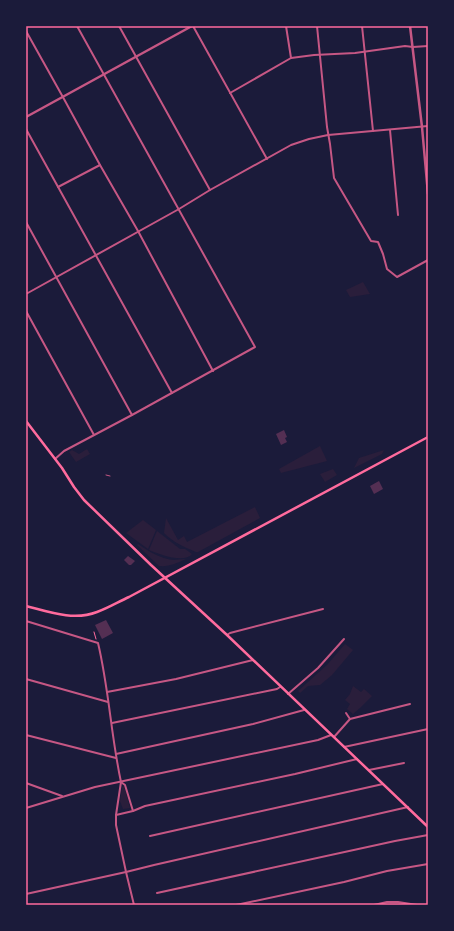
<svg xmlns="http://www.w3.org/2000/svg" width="454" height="931" font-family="'Fira Sans',sans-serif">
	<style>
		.green { fill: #2a1e3b }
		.building { fill: #542f53 }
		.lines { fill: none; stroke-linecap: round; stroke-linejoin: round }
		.path { stroke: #ff6b9d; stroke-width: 1 }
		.service { stroke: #c65784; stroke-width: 1 }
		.minor { stroke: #c65784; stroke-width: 2 }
		.tertiary { stroke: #c65784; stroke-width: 2.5 }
		.secondary { stroke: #ff6b9d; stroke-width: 2.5 }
		.neatline { fill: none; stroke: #ff6b9d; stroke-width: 1.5 }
	</style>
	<rect width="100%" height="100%" fill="#1b1b3a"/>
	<!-- green -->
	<g class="green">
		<path d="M 363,282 L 370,294 L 350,297 L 346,290 Z"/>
		<path d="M 320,446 L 327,461 L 281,473 L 279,469 Z"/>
		<path d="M 87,449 L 90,454 L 76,462 L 69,452 L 72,450 L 79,454 Z"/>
		<path d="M 384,450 L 382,454 L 354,468 L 359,458 Z"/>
		<path d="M 333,469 L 337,475 L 325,482 L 320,474 Z"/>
		<path d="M 255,507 L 260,518 L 198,552 L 196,552 C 184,547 173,542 164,533 L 166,518 L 178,540 L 184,536 L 187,542 Z"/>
		<path d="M 143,520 L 156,530 L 148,549 L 126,533 Z"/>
		<path d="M 157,531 L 180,549 L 185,549 L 192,554 C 184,564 159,554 149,550 Z"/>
		<path d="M 138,544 C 148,551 161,559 173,560 C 177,560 182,559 186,559 C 177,563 169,567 159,566 L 137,545 Z"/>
		<path d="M 345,644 L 353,650 L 332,675 L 320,685 L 308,686 L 300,693 L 298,691 L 327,665 Z"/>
		<path d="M 353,686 L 361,692 L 364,689 L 372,696 L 360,708 L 353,714 L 347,709 L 350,704 L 345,700 L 350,694 Z"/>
		<path d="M 124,786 L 130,808 L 123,809 L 120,801 L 122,787 Z"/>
	</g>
	<!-- building -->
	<g class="building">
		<path d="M 284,430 L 287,437 L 285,438 L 287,442 L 281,445 L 276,434 Z"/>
		<path d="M 379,481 L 383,489 L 374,494 L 370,486 Z"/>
		<path d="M 128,556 L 135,561 L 131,565 L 129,565 L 124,560 Z"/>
		<path d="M 106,620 L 113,633 L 102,639 L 95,625 Z"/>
	</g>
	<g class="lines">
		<!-- path -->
		<path class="path" d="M 94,632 L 96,639"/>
		<!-- service -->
		<path class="service" d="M 106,475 L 110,476"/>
		<!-- minor -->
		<g class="minor">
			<path d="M 119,26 L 210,190"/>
			<path d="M 193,26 L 267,159"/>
			<path d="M 286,26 L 291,58"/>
			<path d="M 317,26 L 327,127 L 330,144 L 334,178 L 371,241 L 378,242 L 383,254 L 387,269 L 397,277 L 428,260"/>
			<path d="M 362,26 L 373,131"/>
			<path d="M 26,31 L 64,99 L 100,165 L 138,231 L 213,371"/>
			<path d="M 230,93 L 291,58 L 314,55 L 355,53 L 405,46 L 413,47 L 428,46"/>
			<path d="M 26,129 L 172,393"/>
			<path d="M 390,130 L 398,215"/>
			<path d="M 58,187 L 100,165"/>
			<path d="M 26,222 L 132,415"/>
			<path d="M 26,294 L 179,209 L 210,190 L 291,145 L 309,139 L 328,135 L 428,126"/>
			<path d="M 26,311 L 94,435"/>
			<path d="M 55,459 L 64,451 L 132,415 L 255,347 L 77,26"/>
			<path d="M 26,621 L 98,643 C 109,689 111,736 121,782 L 125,785 L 133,811"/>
			<path d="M 227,635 L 230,633 L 323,609"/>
			<path d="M 26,679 L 108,702"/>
			<path d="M 107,692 L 176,679 L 253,660"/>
			<path d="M 288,694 L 318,668 L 344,639"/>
			<path d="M 350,719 L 410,704"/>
			<path d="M 112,723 L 277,689 L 280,687"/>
			<path d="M 26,735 L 116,758"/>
			<path d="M 334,737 L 350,719 L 346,713"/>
			<path d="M 344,747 L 428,729"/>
			<path d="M 116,754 L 253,724 L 304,710"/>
			<path d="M 369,770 L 404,763"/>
			<path d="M 121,782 L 116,815 L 116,825 L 126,872 L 134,905"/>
			<path d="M 26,783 L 62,796"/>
			<path d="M 26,808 L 95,787 L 318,740 L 331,735"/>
			<path d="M 116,815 L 133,811 L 145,806 L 295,774 L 357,759"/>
			<path d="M 150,836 L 383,784"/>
			<path d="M 157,893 L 395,841 L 428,835"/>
			<path d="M 26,894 L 126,872 L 154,865 L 408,807"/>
			<path d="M 236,905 L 344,882 L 387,871 L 428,864"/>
			<path d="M 374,905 L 387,902 L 398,902 L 417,905"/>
			<path d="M 422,905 L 428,905"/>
		</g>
		<!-- tertiary -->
		<g class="tertiary">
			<path d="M 410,26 L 422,127 L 428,194"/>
			<path d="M 26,117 L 192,26"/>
		</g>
		<!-- secondary -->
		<g class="secondary">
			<path d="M 26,421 L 62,468 L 74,487 L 84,500 L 151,565 L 227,635 L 428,827"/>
			<path d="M 26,606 C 49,612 74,621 97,612 C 108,608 118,602 129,597 L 428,437"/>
		</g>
	</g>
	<!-- border -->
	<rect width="454" height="931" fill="none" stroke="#1b1b3a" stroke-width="54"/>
	<rect x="27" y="27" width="400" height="877" class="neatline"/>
</svg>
